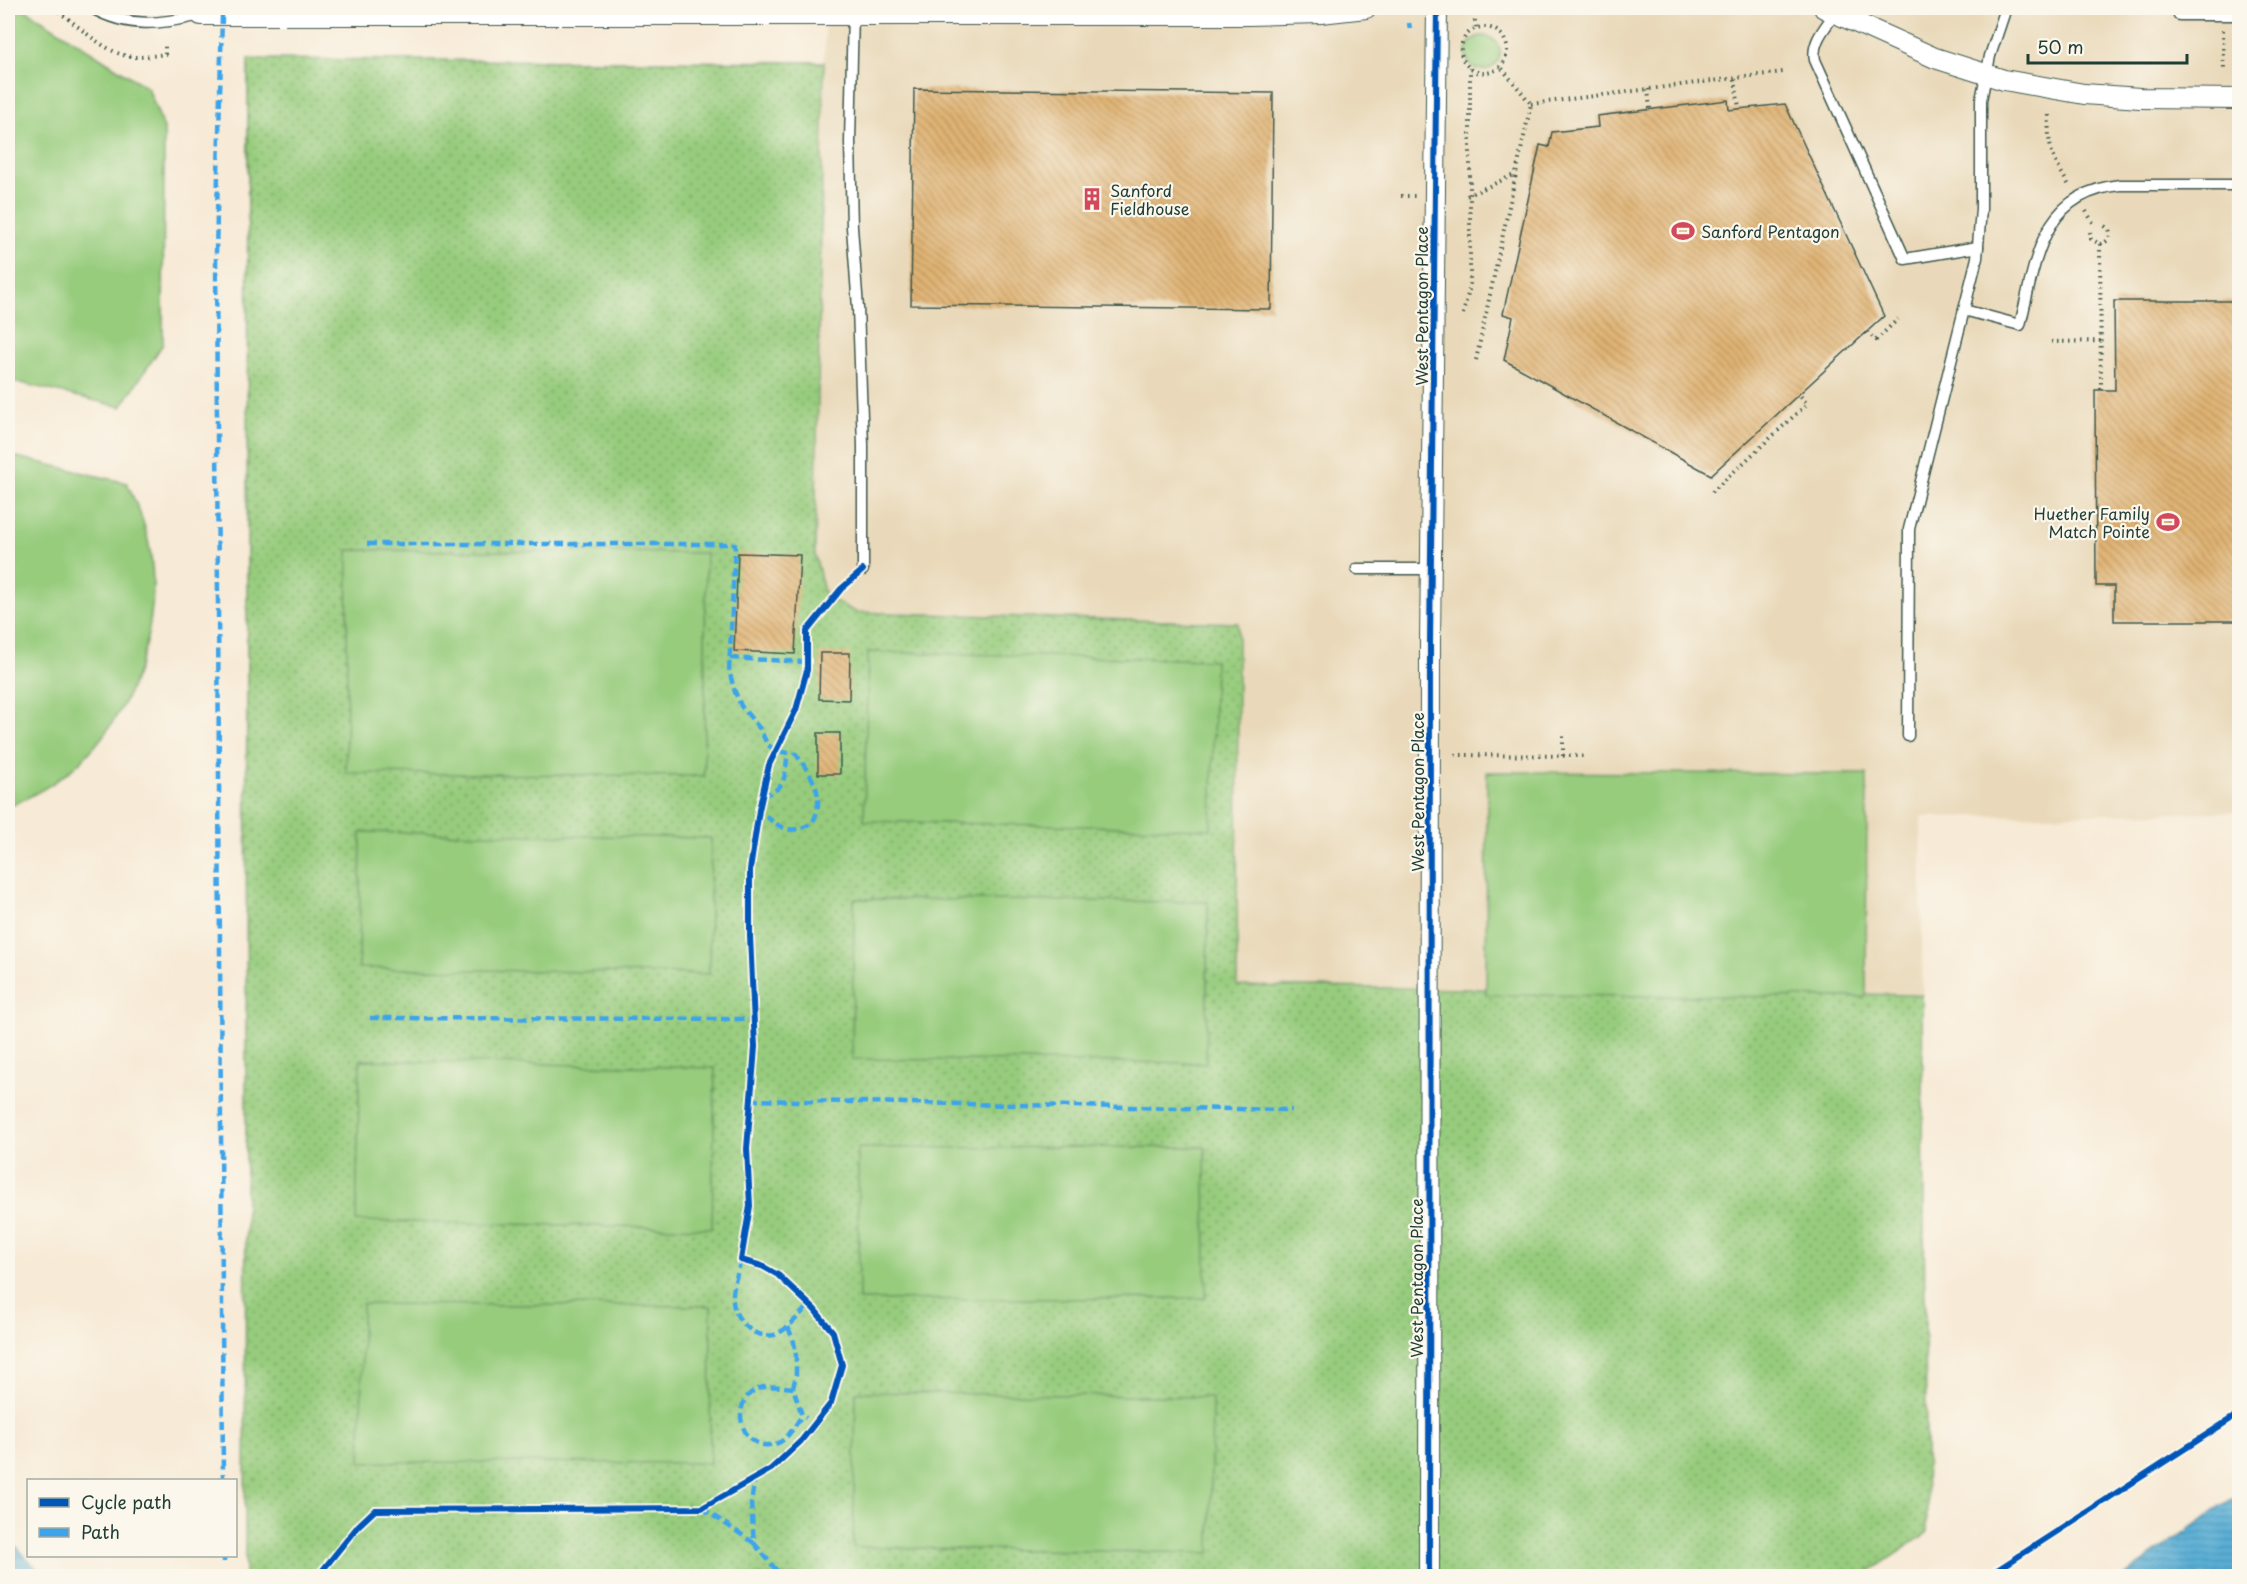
<svg xmlns="http://www.w3.org/2000/svg" width="2247" height="1584" font-family="'Playpen Sans',sans-serif">
	<style>
		.built { fill: #e9d9ba }
		.grass { fill: url(#grass-dots); stroke: #5b8458; stroke-width: 1.5 }
		.garden { fill: #97cc7d; stroke: #5b8458; stroke-width: 1.5 }
		.water { fill: url(#water-rules); stroke: #3c7685; stroke-width: 1.5 }
		.building { fill: url(#building-back-hatch) }
		.lines { fill: none; stroke-linecap: round; stroke-linejoin: round }
		.lane-casing { stroke: #3f574c; stroke-width: 13 }
		.street-casing { stroke: #3f574c; stroke-width: 22 }
		.path { stroke: #3f574c; stroke-width: 4; stroke-dasharray: 1.5 4.5; stroke-linecap: butt }
		.lane { stroke: #fff; stroke-width: 10 }
		.street { stroke: #fff; stroke-width: 20 }
		.quiet { stroke: #3da4eb; stroke-width: 4.5; stroke-dasharray: 9 4.5; stroke-linecap: butt }
		.cycleway-casing { stroke: #fbf7ec; stroke-width: 10 }
		.cycleway { stroke: #0057b8; stroke-width: 6 }
		.labels { text-anchor: middle; dominant-baseline: central; stroke-width: 4.5; stroke-linejoin: round; paint-order: stroke }
		.poi-label { font-size: 16px; fill: #1f3d34; stroke: #fbf7ec; text-anchor: start }
		.street-label { font-size: 16px; fill: #1f3d34; stroke: #fbf7ec }
	</style>
	<defs>
		<pattern id="grass-dots" width="8" height="8" patternUnits="userSpaceOnUse" patternTransform="scale(1.5)"><rect width="8" height="8" fill="#97cc7d"/><path d="M2 2h.1M6 6h.1" fill="none" stroke="#7ba767" stroke-width="1.8" stroke-linecap="round"/></pattern>
		<pattern id="water-rules" width="6" height="5" patternUnits="userSpaceOnUse" patternTransform="scale(1.5)"><rect width="6" height="5" fill="#5aafd6"/><path d="M0 2.5h6" fill="none" stroke="#4a90ae"/></pattern>
		<pattern id="building-back-hatch" width="6" height="6" patternUnits="userSpaceOnUse" patternTransform="scale(1.5)"><rect width="6" height="6" fill="#e0b373"/><path d="M-1 5l2 2M0 0l6 6M5-1l2 2" fill="none" stroke="#b5935f"/></pattern>
	</defs>
	<rect width="100%" height="100%" fill="#fbf7ec"/>
	<filter id="ink" filterUnits="userSpaceOnUse"><feTurbulence type="fractalNoise" baseFrequency=".0167" numOctaves="2"/><feDisplacementMap in="SourceGraphic" scale="12" xChannelSelector="R" yChannelSelector="G"/><feConvolveMatrix kernelMatrix="1 2 1 2 8 2 1 2 1" color-interpolation-filters="sRGB"/></filter>
	<filter id="wash" filterUnits="userSpaceOnUse"><feTurbulence type="fractalNoise" baseFrequency=".008" numOctaves="4" result="noise"/><feDisplacementMap in="SourceGraphic" scale="24" xChannelSelector="R" yChannelSelector="G"/><feGaussianBlur stdDeviation="1.35" result="paint"/><feColorMatrix in="noise" values="0 0 0 0 0 0 0 0 0 0 0 0 0 0 0 0 0 1.4 0 .05"/><feComposite in="paint" operator="in"/></filter>
	<g filter="url(#wash)">
		<rect width="100%" height="100%" fill="#f7ead6"/>
		<!-- built -->
		<path class="built" d="M 826,8 L 2239,8 L 2239,812 L 1921,817 L 1927,1533 L 1863,1576 L 245,1576 L 248,59 L 824,62 Z"/>
		<!-- grass -->
		<path class="grass" d="M 248,59 L 824,62 L 815,555 L 825,596 L 855,612 L 1238,623 L 1237,986 L 1922,995 L 1927,1533 L 1863,1576 L 245,1576 Z"/>
		<!-- garden -->
		<g class="garden">
			<path d="M 8,8 L 23,8 L 148,88 L 164,129 L 163,344 L 121,407 L 8,380 Z"/>
			<circle cx="1483" cy="53" r="17"/>
			<path d="M 8,455 L 127,483 C 133,497 140,511 144,525 C 168,604 141,700 84,758 C 63,780 35,795 8,807 Z"/>
			<path d="M 348,550 L 706,553 L 704,776 L 346,773 Z"/>
			<path d="M 868,652 L 1215,660 L 1211,829 L 864,821 Z"/>
			<path d="M 1487,772 L 1867,774 L 1866,997 L 1486,995 Z"/>
			<path d="M 361,832 L 711,838 L 709,974 L 359,968 Z"/>
			<path d="M 854,899 L 1208,902 L 1206,1063 L 852,1059 Z"/>
			<path d="M 360,1060 L 715,1068 L 712,1228 L 356,1221 Z"/>
			<path d="M 1205,1147 L 1206,1298 L 859,1300 L 858,1148 Z"/>
			<path d="M 362,1304 L 711,1306 L 710,1463 L 361,1462 Z"/>
			<path d="M 856,1392 L 1212,1397 L 1210,1553 L 853,1547 Z"/>
		</g>
		<!-- water -->
		<g class="water">
			<path d="M 2239,1493 L 2239,1576 L 2124,1576 Z"/>
			<path d="M 8,1538 L 44,1576 L 8,1576 Z"/>
		</g>
		<g id="blocks">
			<!-- building -->
			<g class="building">
				<path d="M 914,89 L 1273,93 L 1271,309 L 911,305 Z"/>
				<path d="M 1728,100 L 1729,110 L 1785,104 L 1884,316 L 1711,475 L 1504,360 L 1513,317 L 1503,314 L 1540,145 L 1549,147 L 1552,132 L 1598,127 L 1597,116 Z"/>
				<path d="M 2114,301 L 2239,301 L 2240,621 L 2114,621 L 2114,586 L 2096,586 L 2095,390 L 2115,390 Z"/>
				<path d="M 738,553 L 800,555 L 795,654 L 734,651 Z"/>
				<path d="M 820,653 L 850,653 L 849,700 L 819,699 Z"/>
				<rect x="818" y="733" width="22" height="41"/>
			</g>
		</g>
	</g>
	<g filter="url(#ink)">
		<use href="#blocks" fill-opacity="0" stroke="#3f574c" stroke-width="1.5"/>
		<g class="lines">
			<!-- lane casing -->
			<g class="lane-casing">
				<g id="lane">
					<path d="M 92,8 C 129,29 161,24 201,15"/>
					<path d="M 2179,8 L 2179,15 L 2240,15"/>
					<path d="M 853,12 L 850,142 L 852,227 L 858,308 L 863,445 L 863,570"/>
					<path d="M 1835,13 C 1826,27 1811,42 1815,60 L 1905,259 L 1978,247"/>
					<path d="M 1964,310 L 2020,325 C 2036,261 2040,193 2120,185 L 2240,185"/>
					<path d="M 1357,569 L 1431,569"/>
					<path d="M 1908,736 L 1909,529 L 1977,258 L 1981,209 L 1981,100 L 1990,56 L 2006,8"/>
				</g>
			</g>
			<!-- street casing -->
			<g class="street-casing">
				<g id="street">
					<path d="M 201,8 L 201,15 L 1248,15 L 1321,13 L 1366,8"/>
					<path d="M 1824,8 L 1935,58 L 2004,80 L 2084,94 L 2140,98 L 2240,99"/>
					<path d="M 1429,1576 L 1430,644 L 1437,8"/>
				</g>
			</g>
			<!-- path -->
			<g class="path">
				<path d="M 54,8 C 74,22 100,48 123,55 C 137,59 152,56 165,54 L 165,46"/>
				<path d="M 1474,14 L 1476,28"/>
				<circle cx="1484" cy="50" r="23"/>
				<path d="M 2223,30 L 2224,72"/>
				<path d="M 1735,79 L 1739,109"/>
				<path d="M 1648,89 L 1650,109"/>
				<path d="M 1531,104 L 1783,72"/>
				<path d="M 2049,115 C 2047,149 2053,159 2070,187"/>
				<path d="M 1401,196 L 1415,196"/>
				<path d="M 1467,196 L 1516,174"/>
				<path d="M 2086,211 L 2095,226"/>
				<path d="M 2090,232 L 2091,239 L 2100,244"/>
				<path d="M 2100,244 L 2101,390"/>
				<path d="M 2100,244 C 2108,242 2112,237 2109,229 L 2102,224"/>
				<path d="M 1463,314 L 1470,286 L 1470,68"/>
				<path d="M 1867,332 L 1876,340 L 1898,319"/>
				<path d="M 2051,342 L 2101,341"/>
				<path d="M 1476,360 L 1531,104 L 1500,66"/>
				<path d="M 1712,492 L 1807,404 L 1799,394"/>
				<path d="M 1455,755 L 1583,756"/>
				<path d="M 1563,756 L 1563,735"/>
			</g>
			<!-- lane -->
			<use href="#lane" class="lane"/>
			<!-- street -->
			<use href="#street" class="street"/>
			<!-- quiet -->
			<g class="quiet">
				<path d="M 222,15 L 216,253 L 223,1480"/>
				<path d="M 1409,23 L 1410,29"/>
				<path d="M 367,544 L 735,544 L 729,671 L 735,692 L 741,706 L 760,729 L 767,744 L 776,751 L 796,754 C 812,777 826,794 813,822 C 789,838 778,826 759,810"/>
				<path d="M 730,658 L 807,662"/>
				<path d="M 762,795 C 788,790 784,775 788,753"/>
				<path d="M 370,1018 L 754,1019"/>
				<path d="M 750,1100 L 1292,1110"/>
				<path d="M 741,1260 C 734,1286 724,1308 748,1328 C 754,1334 765,1337 774,1335 C 788,1330 799,1315 809,1305"/>
				<path d="M 788,1327 L 794,1342 L 796,1356 L 796,1375 L 793,1388 L 802,1415 L 806,1418"/>
				<path d="M 793,1388 C 782,1387 770,1385 760,1388 C 726,1399 741,1457 778,1443 C 788,1439 796,1424 802,1415"/>
				<path d="M 702,1508 L 754,1543 L 751,1503 L 755,1478"/>
				<path d="M 754,1543 L 777,1571 L 788,1576"/>
				<path d="M 224,1556 L 224,1562"/>
			</g>
			<!-- cycleway casing -->
			<g class="cycleway-casing">
				<g id="cycleway">
					<path d="M 318,1576 L 358,1526 L 375,1510 L 702,1508 L 771,1469 L 801,1441 L 831,1403 L 842,1365 L 833,1332 L 814,1309 L 778,1275 L 762,1266 L 741,1260 L 750,1206 L 747,1149 L 755,1047 L 750,936 L 750,870 L 759,810 L 769,765 L 796,710 L 807,670 L 807,631 L 841,589 L 863,570"/>
					<path d="M 1429,1576 L 1430,644 L 1437,8"/>
					<path d="M 1988,1576 L 2240,1413"/>
				</g>
			</g>
			<!-- cycleway -->
			<use href="#cycleway" class="cycleway"/>
		</g>
	</g>
	<!-- icons -->
	<defs>
		<g id="building-bare" transform="scale(1.8)"><path d="M-4-6H4V6H1V3H-1V6H-4ZM-2.5-4.3h1.7v1.8h-1.7ZM.8-4.3h1.7v1.8H.8ZM-2.5-1h1.7V.8h-1.7ZM.8-1h1.7V.8H.8Z" fill="#d1495b" stroke="#fbf7ec" stroke-width="2.5" paint-order="stroke"/></g>
		<g id="stadium-bare" transform="scale(1.8)"><path d="M0-5a6.5 5 0 1 0 0 10a6.5 5 0 1 0 0-10ZM-3.5-1.8h7v3.6h-7Z" fill="#d1495b" stroke="#fbf7ec" stroke-width="2.5" paint-order="stroke"/></g>
	</defs>
	<g fill-rule="evenodd">
		<use href="#building-bare" x="1092" y="199"/>
		<use href="#stadium-bare" x="1683" y="231"/>
		<use href="#stadium-bare" x="2168" y="522"/>
	</g>
	<g class="labels">
		<!-- poi labels -->
		<g class="poi-label">
			<text x="1110" y="190">Sanford<tspan x="1110" dy="18">Fieldhouse</tspan></text>
			<text x="1701" y="231">Sanford Pentagon</text>
			<text x="2150" y="513" text-anchor="end">Huether Family<tspan x="2150" dy="18">Match Pointe</tspan></text>
		</g>
		<!-- street labels -->
		<g class="street-label">
			<text transform="translate(1421 306) rotate(-90)">West Pentagon Place</text>
			<text transform="translate(1417 792) rotate(-90)">West Pentagon Place</text>
			<text transform="translate(1416 1278) rotate(-90)">West Pentagon Place</text>
		</g>
	</g>
	<!-- margin -->
	<rect width="2247" height="1584" fill="none" stroke="#fbf7ec" stroke-width="30"/>
	<!-- legend -->
	<rect x="27" y="1479" width="210" height="78" fill="#fbf7ec" stroke="#a3ada2" stroke-width="1.5"/>
	<rect x="39" y="1498" width="30" height="9" fill="#0057b8" stroke="#a3ada2" stroke-width="1.5"/>
	<text x="81" y="1509" font-size="18" fill="#1f3d34">Cycle path</text>
	<rect x="39" y="1528" width="30" height="9" fill="#3da4eb" stroke="#a3ada2" stroke-width="1.5"/>
	<text x="81" y="1539" font-size="18" fill="#1f3d34">Path</text>
	<!-- scale -->
	<path d="M2028 54v9h159v-9" fill="none" stroke="#1f3d34" stroke-width="3"/>
	<text x="2037" y="54" font-size="18" fill="#1f3d34" stroke="#fbf7ec" stroke-width="4.5" paint-order="stroke">50 m</text>
</svg>
